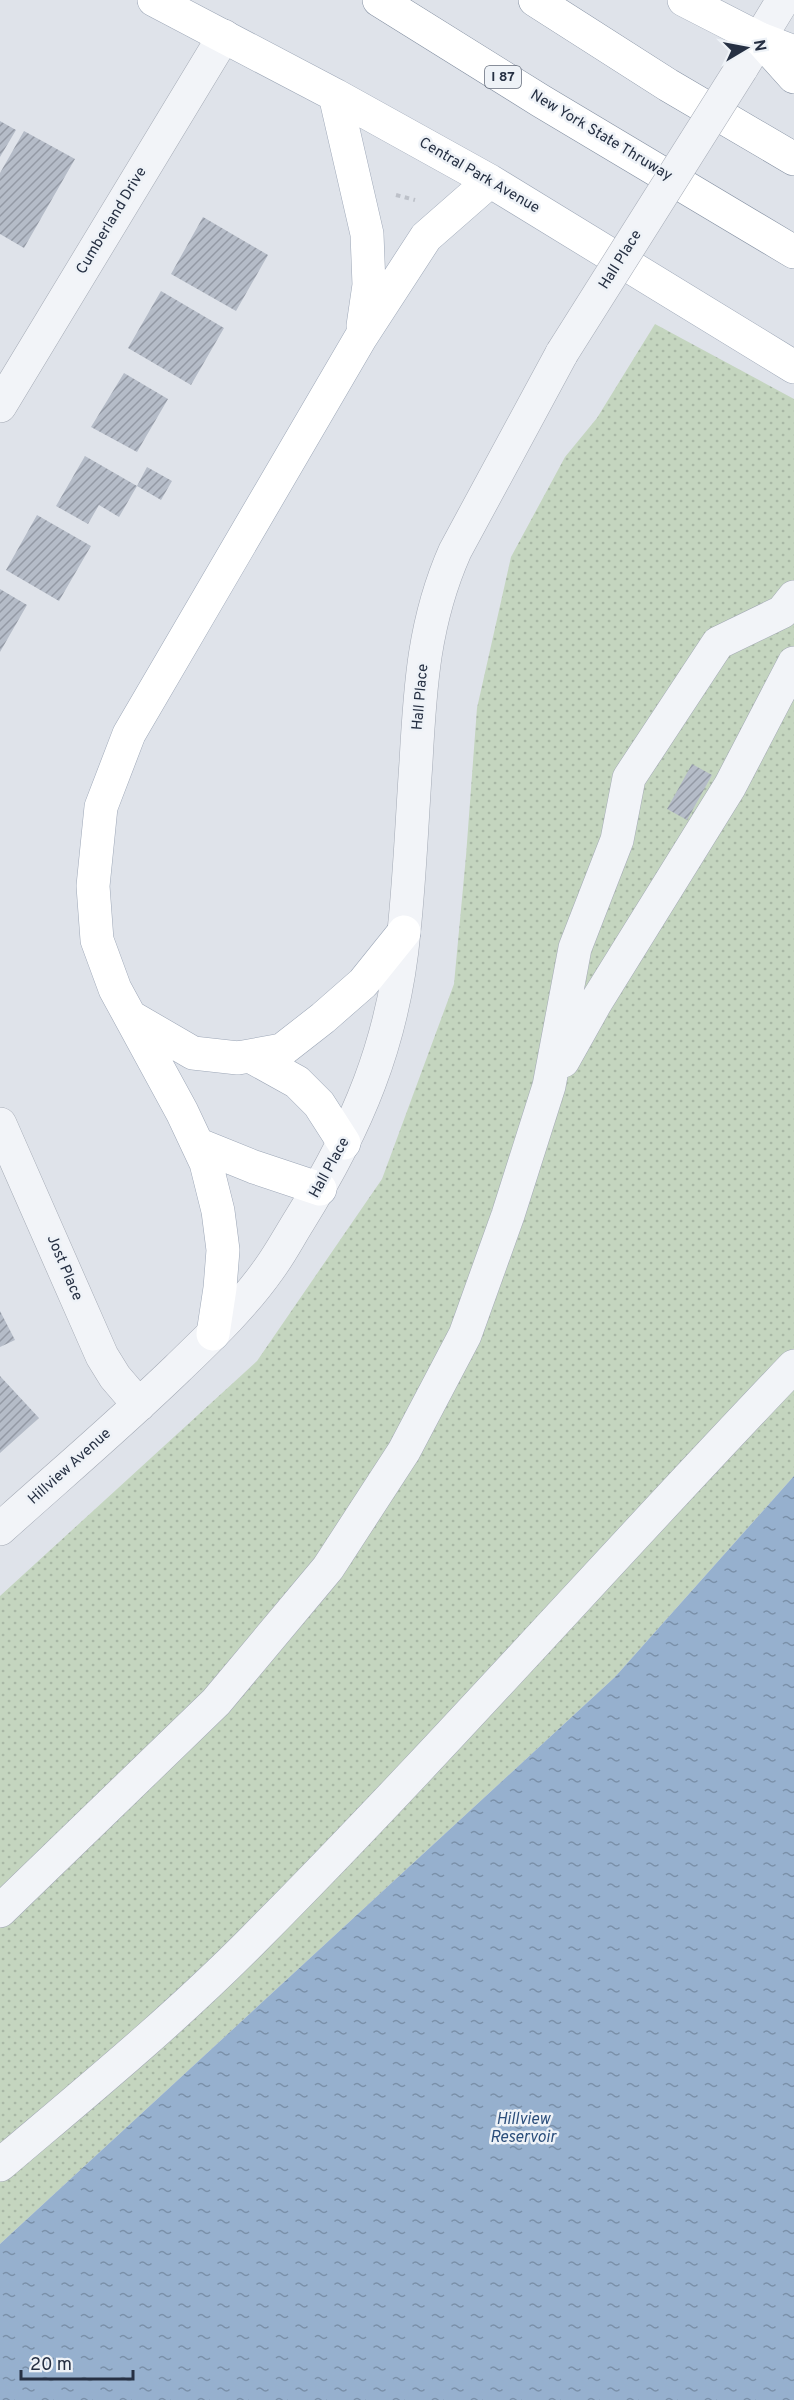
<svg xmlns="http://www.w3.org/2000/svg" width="794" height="2400" viewBox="0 0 794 2400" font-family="Overpass,sans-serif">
  <defs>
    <pattern id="grass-dots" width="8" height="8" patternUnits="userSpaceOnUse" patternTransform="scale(1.5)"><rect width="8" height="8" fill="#c4d5bf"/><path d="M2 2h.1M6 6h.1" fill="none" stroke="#a8b7a5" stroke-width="1.8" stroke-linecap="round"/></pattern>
    <pattern id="water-ripples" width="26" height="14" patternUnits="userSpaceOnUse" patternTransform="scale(1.5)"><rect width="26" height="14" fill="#96b0ce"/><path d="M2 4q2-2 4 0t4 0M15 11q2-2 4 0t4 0" fill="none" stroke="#7a90a9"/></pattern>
    <pattern id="building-hatch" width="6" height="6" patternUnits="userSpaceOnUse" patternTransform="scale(1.5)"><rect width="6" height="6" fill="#b5bcc8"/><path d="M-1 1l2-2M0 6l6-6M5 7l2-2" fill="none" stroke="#9399a4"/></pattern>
  </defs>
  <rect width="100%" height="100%" fill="#dfe3ea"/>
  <path fill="url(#grass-dots)" d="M655,324L794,399V1476L615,1677L0,2244V1596L257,1361L382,1179L454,984L466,856L477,708L511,557L565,457L597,418Z"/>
  <path fill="url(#water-ripples)" d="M794,1476V2400H0V2244L615,1677Z"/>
  <path fill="url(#building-hatch)" d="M0,121L16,130L0,157Z
    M24,131L75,159L24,248L0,234V173Z
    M203,217L268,255L236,311L171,274Z
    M161,291L224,328L191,385L128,348Z
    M124,373L168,399L137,452L91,427Z
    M85,456L137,486L119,517L99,505L88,524L56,506Z
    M147,467L172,481L161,500L137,486Z
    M37,515L91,546L59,601L6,570Z
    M0,589L27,605L0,652Z
    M692,764L712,775L687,820L667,809Z
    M0,1311L15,1340L0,1347Z
    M0,1376L39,1418L0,1453Z"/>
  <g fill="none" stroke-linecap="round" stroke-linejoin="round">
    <g stroke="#a4aab5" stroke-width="34">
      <path id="minor" d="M741,69L783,0
        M0,406L224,36
        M563,1061L596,1002L730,786L794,663
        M0,1124L102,1356L115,1377L139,1405
        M0,1529C59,1476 120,1424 177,1369C209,1338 243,1306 269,1269C280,1254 289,1237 299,1221C357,1128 394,1042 404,931C410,875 412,818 416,762C420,686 424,621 455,551L562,353
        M0,1911L216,1702L328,1568L404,1451L465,1335L508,1215L549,1086L575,948L617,840L629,778L718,643L782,612L794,597
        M0,2165C86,2092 174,2020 254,1939C439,1753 613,1555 794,1366"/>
    </g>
    <g stroke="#9da7b7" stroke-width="34">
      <path id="major" d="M154,0L335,95L490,181L794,367
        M684,0L760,39L794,52
        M335,95L367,234L369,285L363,326
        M131,1017L193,1053L238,1058L282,1050L323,1018L363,983L404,932
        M250,1056L297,1082L319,1104L344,1143
        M197,1144L254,1167L320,1189
        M213,1334L220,1288L223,1250L218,1211L206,1163L182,1112L115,989L97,940L93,886L101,807L129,734L361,337L426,237L490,181"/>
    </g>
    <g stroke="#8490a2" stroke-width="34">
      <path id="highway" d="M379,0L541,101L794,252
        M535,0L668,85L794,159
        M760,39L794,77"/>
    </g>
    <path stroke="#bdc1c9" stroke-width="4" stroke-dasharray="4.5 4.5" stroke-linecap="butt" d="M396,195L415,200"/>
    <use href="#minor" stroke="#f2f4f8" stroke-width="33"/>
    <use href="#major" stroke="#fff" stroke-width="33"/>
    <use href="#highway" stroke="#fff" stroke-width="33"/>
    <g stroke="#a4aab5" stroke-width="34" stroke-linecap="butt">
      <path id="minor-bridge" d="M562,353L741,69"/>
    </g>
    <use href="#minor-bridge" stroke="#f2f4f8" stroke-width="33"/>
  </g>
  <g text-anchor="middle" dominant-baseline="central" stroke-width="5" stroke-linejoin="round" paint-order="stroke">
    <rect fill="#eef2f7" stroke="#626a79" stroke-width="1.5" x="485" y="66" width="36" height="22" rx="4.5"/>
    <g font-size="14" font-weight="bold" fill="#263043">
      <text x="503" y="77">I 87</text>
    </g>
    <g font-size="15" fill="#263043" stroke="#eef2f7">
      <text transform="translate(601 136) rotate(31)">New York State Thruway</text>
      <text transform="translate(479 176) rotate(30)">Central Park Avenue</text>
      <text transform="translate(112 221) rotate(-59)">Cumberland Drive</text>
      <text transform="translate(621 260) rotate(-58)">Hall Place</text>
      <text transform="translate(421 697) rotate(-85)">Hall Place</text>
      <text transform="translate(330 1168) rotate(-61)">Hall Place</text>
      <text transform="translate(64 1268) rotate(67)">Jost Place</text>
      <text transform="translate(70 1467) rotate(-42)">Hillview Avenue</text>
    </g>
    <g font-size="16" font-style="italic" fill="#2b4e7b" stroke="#eef2f7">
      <text x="523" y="2120">Hillview<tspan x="523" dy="18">Reservoir</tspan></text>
    </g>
  </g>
  <g transform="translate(746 48) rotate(80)" stroke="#eef2f7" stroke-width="4.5" paint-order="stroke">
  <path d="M0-4.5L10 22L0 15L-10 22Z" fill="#263043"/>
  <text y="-9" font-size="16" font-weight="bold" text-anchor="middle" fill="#263043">N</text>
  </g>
  <path d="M21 2370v9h112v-9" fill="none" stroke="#263043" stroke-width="3"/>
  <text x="30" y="2370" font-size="18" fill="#263043" stroke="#eef2f7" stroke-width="4.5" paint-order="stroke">20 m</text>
</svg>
